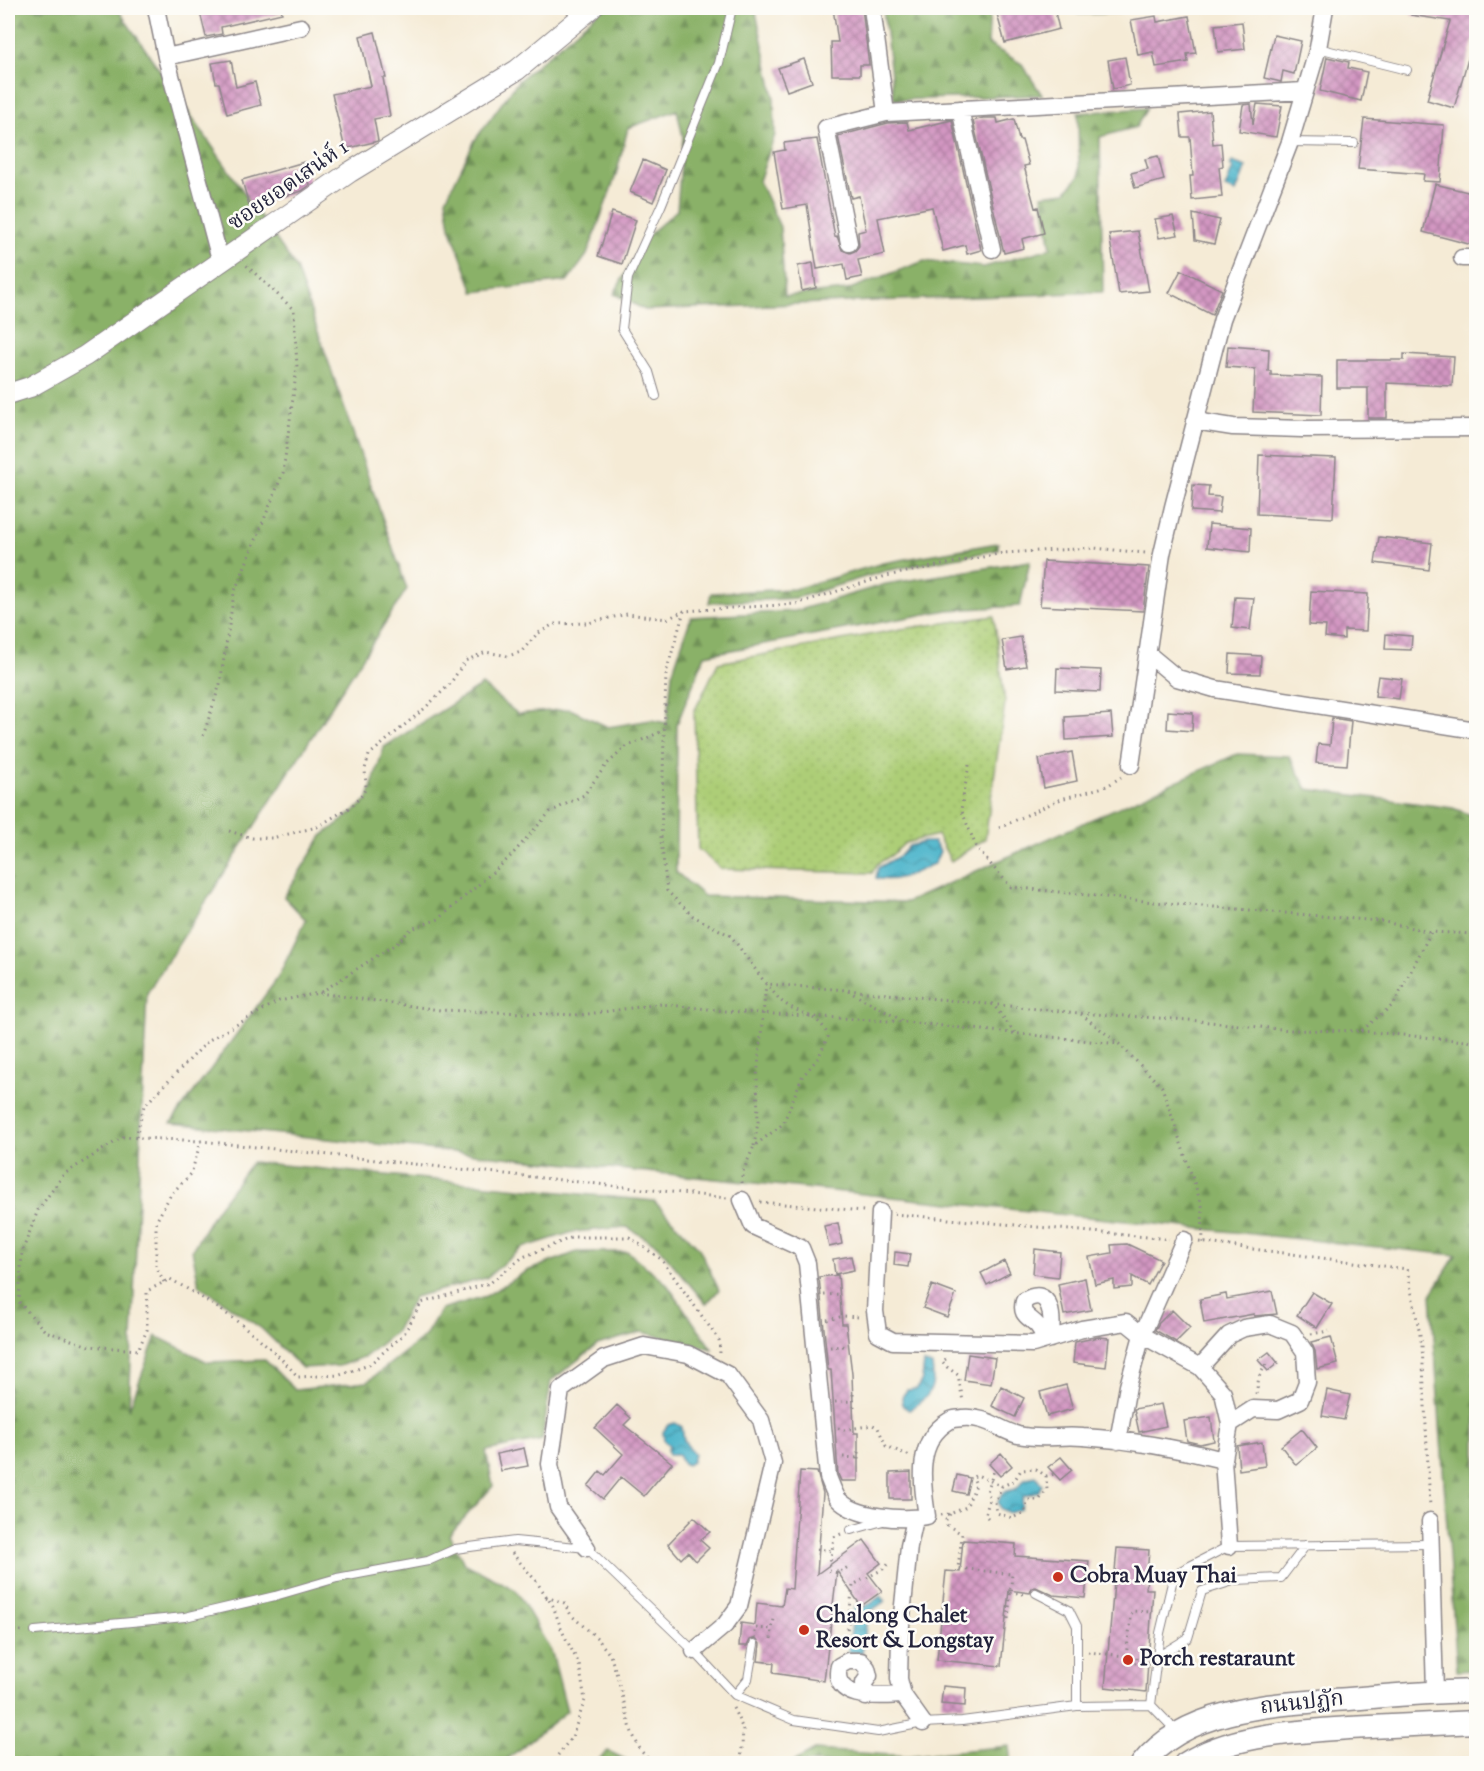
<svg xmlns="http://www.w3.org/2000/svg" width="1484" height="1771" viewBox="0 0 1484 1771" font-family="'Sorts Mill Goudy','Noto Serif Thai',serif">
  <defs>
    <pattern id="grass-dots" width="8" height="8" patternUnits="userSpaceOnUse" patternTransform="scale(1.5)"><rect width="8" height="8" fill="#adce77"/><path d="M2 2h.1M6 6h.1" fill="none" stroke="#95b168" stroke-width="1.8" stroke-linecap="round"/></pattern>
    <pattern id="forest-firs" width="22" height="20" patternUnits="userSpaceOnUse" patternTransform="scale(1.5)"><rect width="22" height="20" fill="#8ab168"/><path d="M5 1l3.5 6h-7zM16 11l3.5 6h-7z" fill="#709057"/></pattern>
    <pattern id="water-waves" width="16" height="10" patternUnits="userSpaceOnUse" patternTransform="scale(1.5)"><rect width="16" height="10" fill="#4db5cb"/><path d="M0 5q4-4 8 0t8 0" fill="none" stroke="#4093a6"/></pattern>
    <pattern id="building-cross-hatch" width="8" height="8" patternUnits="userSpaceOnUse" patternTransform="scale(1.5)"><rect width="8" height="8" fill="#d397c2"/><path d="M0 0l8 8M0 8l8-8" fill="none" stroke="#ab7b9f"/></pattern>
  </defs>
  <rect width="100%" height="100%" fill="#fdfcf7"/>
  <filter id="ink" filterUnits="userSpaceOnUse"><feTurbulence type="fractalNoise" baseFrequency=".0167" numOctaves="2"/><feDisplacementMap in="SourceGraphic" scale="12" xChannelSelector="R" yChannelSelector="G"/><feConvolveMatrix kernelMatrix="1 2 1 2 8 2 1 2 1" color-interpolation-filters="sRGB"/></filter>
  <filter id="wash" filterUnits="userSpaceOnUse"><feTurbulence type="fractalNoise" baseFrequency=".008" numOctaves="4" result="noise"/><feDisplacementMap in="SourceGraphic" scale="24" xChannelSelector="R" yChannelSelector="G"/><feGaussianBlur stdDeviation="1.35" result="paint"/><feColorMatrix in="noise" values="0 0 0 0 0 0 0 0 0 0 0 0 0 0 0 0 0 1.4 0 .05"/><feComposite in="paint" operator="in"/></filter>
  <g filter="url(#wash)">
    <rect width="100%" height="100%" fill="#f5ebd6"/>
    <path fill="url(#grass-dots)" stroke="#687859" stroke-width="1.5" d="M994,616L1005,703L985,839L951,861L937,835L905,843L892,855L877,864L872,873L721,869L698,849L694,712L718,663L901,629Z"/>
    <path fill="url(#forest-firs)" stroke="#566a52" stroke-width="1.5" d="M8,8H117L296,268L407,589L147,993L129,1409L156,1336L208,1362L265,1360L295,1390L367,1382L425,1336L441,1309L486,1296L527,1271L577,1252H628L666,1283L712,1349L642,1332L597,1345L551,1381L542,1440L486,1451L493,1486L449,1535L464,1563L516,1590L552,1653L567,1711L502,1763L8,1764Z
      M603,8H755L774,96L775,135L759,181L780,227L785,296L847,290L924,261L984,267L1051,248L1042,195L1066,192L1079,176L1078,113L1147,108L1136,127L1100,137L1103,292L645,310L614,294L644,239L677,210L683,137L677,110L628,128L616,175L587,255L568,281L474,292L450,227L446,199L475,140L518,81Z
      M883,8H990L988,44L1022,64L1042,95L894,100Z
      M1073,8H1109L1118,13L1078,14Z
      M998,543V550L885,571L796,598L709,603L711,593L794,589L883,563Z
      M1030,561L1020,606L948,610L705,655L677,724L676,872L704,896L907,902L1237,754L1289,756L1307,789L1453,808L1476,817V1670L1457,1671L1431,1295L1456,1255L171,1123L277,979L306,920L284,897L322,836L367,801L384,747L482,685L518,714L570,709L608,727L651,720L667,723L672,674L691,617L795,611L886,584Z
      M252,1162L654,1201L699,1248L719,1290L706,1304L657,1245L627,1227L573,1232L522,1248L486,1278L414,1297L396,1331L366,1356L339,1366L302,1368L262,1329L199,1285L192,1250L216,1210Z
      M1009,1746L1011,1763H791L815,1750L907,1756Z
      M608,1751L633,1763H595Z"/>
    <path fill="url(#water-waves)" stroke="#386c83" stroke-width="1.5" d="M1232,162L1246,167L1236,192L1225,188L1233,168L1230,166Z
      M924,842H934L940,851L935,863C917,872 896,884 876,878L878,868L901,855L909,846Z
      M924,1363L932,1365C936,1390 929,1397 909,1410L903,1406L902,1397L907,1390L917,1389L922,1379Z
      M675,1423L682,1427L684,1441L694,1454L692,1462L687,1465L682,1463L678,1455H669L667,1450L670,1446L664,1441L663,1432L668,1425Z
      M1036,1476L1042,1485L1038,1492L1023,1497L1021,1509L1009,1513L1001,1509L998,1502L1003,1492L1016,1489L1026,1478Z
      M881,1596L885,1601L868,1613L862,1653L848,1652L854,1607H864Z"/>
    <g id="blocks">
      <path fill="url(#building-cross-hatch)" d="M199,8H281L282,13L221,27L222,34L206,37Z
        M833,8H862L869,65H860V75H832L831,42H838Z
        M1021,8H1054L1059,29L1005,43L997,14Z
        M1412,8H1476V31L1454,108L1427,100L1450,21L1411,15Z
        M1156,16L1157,22L1189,16L1196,53L1187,54L1188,62L1156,67L1153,52L1138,55L1131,20Z
        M1242,22L1245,49L1218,52L1215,25Z
        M375,32L386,78H383L390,116L374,119L378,141L345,149L332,94L371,86L360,36Z
        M1274,35L1301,41L1294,74L1283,71L1281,82L1264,78Z
        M1125,57L1130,85L1113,89L1108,60Z
        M1327,57L1349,62L1348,68L1367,72L1361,101L1320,91Z
        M804,59L812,82L787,91L778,68Z
        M231,60L236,87L255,82L261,105L227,114L219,83H216L212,63Z
        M1251,104L1253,124L1257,104L1282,106L1276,137L1239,131L1243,105Z
        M1210,111L1213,144L1221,143L1223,166L1219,167L1222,197L1192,200L1190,176H1193L1190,137H1182L1180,114Z
        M983,118H997L998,123L1014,119L1019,140H1022L1029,165L1024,166L1035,208L1038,207L1044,233L1022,239L1024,248L1004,253L973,121Z
        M1364,119L1444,125L1440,182L1423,181L1424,174L1358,169Z
        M952,120L981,250L967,254L965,245L943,251L932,207L878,218L885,254L858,260L862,277L847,280L844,264L817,269L807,205L783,209L774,152L785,150L784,143L817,139L835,237L837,236L842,250L850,253L855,251L859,246L858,232L866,230L859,196L851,198L838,136L888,123L907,122L909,130Z
        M1158,156L1164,180L1135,188L1131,173L1148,169L1145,159Z
        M643,160L666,170L653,202L630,192Z
        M304,162L310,185L302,191L249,206L242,180Z
        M1435,184L1476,194V246L1423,232Z
        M612,212L636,220L622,264L598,256Z
        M1193,214L1220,220L1214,244L1195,240Z
        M1173,216L1178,235L1159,238L1155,219Z
        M1138,231L1149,291L1119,294L1109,234Z
        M813,263L816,288L802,291L798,266Z
        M1181,270L1222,290L1212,315L1169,293Z
        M1228,346L1269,349L1268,371H1271V375L1322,377L1321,415L1253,412L1255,369L1226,367Z
        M1404,354L1454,357L1452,386L1387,383V418H1368V388H1337V360H1404Z
        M1259,455L1336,458L1333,518L1257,514Z
        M1193,485L1209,486L1208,496L1221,497L1219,513L1191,511Z
        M1209,524L1251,528L1250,552L1207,547Z
        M1379,537L1432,543L1429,570L1375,563Z
        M1044,561L1149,567L1143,611L1040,606Z
        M1311,591L1368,594L1366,631L1344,630V639L1325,637L1326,626L1309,625Z
        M1235,597L1254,598L1250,630L1232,628Z
        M1386,634L1412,636L1411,650L1385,649Z
        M1021,637L1026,666L1007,669L1002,640Z
        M1230,654L1261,656L1260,674L1229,673Z
        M1057,668L1101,670L1100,692L1056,690Z
        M1378,676L1402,679L1399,699L1375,696Z
        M1168,711L1193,713L1192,731L1167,729Z
        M1111,714L1113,737L1066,740L1065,717Z
        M1332,718L1351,721L1347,765L1316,763L1318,744L1330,745Z
        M1072,752L1077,781L1044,788L1039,759Z
        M838,1223L842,1244L829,1247L824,1226Z
        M1127,1244L1161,1260L1148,1285L1132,1276V1287L1114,1289V1280L1095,1284L1089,1257L1112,1253L1111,1245Z
        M1035,1249L1060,1252L1058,1277L1033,1274Z
        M895,1252L910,1254L908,1267L894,1265Z
        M851,1256L854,1270L835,1274L833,1259Z
        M1004,1261L1010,1273L987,1285L981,1273Z
        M838,1275L842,1324H846L852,1374L854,1433H858V1481H841L838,1474L831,1370H828L819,1277Z
        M1085,1278L1091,1310L1064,1315L1058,1284Z
        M932,1285L956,1294L947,1317L923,1308Z
        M1272,1291L1277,1314L1254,1316V1314L1204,1323L1200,1299L1226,1294L1227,1299Z
        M1312,1292L1332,1304L1317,1328L1297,1315Z
        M1172,1310L1190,1328L1176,1342L1155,1330L1159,1323Z
        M1099,1337L1109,1338L1106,1367L1073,1363L1075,1342Z
        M1331,1337L1338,1364L1317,1369L1315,1351L1311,1342Z
        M1269,1352L1278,1363L1268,1371L1258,1360Z
        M968,1354L995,1358L991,1384L964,1380Z
        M1066,1385L1073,1409L1047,1416L1040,1392Z
        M1001,1386L1024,1398L1015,1417L992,1406Z
        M1327,1390L1350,1395L1344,1420L1322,1416Z
        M1161,1404L1166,1426L1139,1432L1134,1409Z
        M617,1405L631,1418L624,1425L672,1463L644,1496L621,1477L603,1499L588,1486L600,1471L605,1475L623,1454L595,1428Z
        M1211,1417L1214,1441L1200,1444L1187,1441L1184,1421Z
        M1302,1429L1317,1448L1296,1465L1281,1446Z
        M1262,1442L1265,1466L1239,1470L1237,1446Z
        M524,1448L528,1466L501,1471L497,1454Z
        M1001,1453L1012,1466L1000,1476L989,1464Z
        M1061,1457L1072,1470L1060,1480L1048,1467Z
        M800,1471L817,1472L823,1493L817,1574L864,1540L881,1563L868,1573L882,1591L861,1606L837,1571L824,1681L773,1673L774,1663L758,1661L760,1644L756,1638L750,1640L747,1646H739L741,1623L755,1625L757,1603L782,1606L785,1588L792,1589Z
        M911,1472V1499H890V1473Z
        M957,1475L970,1478L966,1494L953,1491Z
        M694,1517L710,1532L700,1540L709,1548L696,1561L688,1552L681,1559L668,1544Z
        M963,1540L1016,1544L1015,1556L1089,1561L1085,1598L1053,1595L1036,1587L1032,1588L1030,1593L1009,1590L1001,1666L937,1660L946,1571L960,1572Z
        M1117,1548L1149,1550L1146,1589H1153L1146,1692L1105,1687Z
        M943,1686L966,1688L965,1706L941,1704Z"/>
    </g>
  </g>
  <g filter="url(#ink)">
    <use href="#blocks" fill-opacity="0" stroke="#8c8688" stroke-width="1.5"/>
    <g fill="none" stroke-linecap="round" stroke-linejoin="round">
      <g stroke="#8c8688" stroke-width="10">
        <path id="service" d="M1318,48L1407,70
          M1290,142L1354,143
          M656,396L649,372L622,329L628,278L661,206L719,63L732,8
          M851,1530L883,1521
          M1036,1593L1069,1610L1077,1626V1706
          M35,1631L185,1617L275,1596L337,1578L428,1561L455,1549L515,1541L587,1548L694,1651L735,1695L794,1720L878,1732L923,1723L962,1721L1077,1706L1151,1705L1178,1733
          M1157,1657L1188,1638L1202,1591L1236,1580L1281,1578L1306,1545
          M735,1695L748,1679L754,1644
          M1151,1705L1160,1633L1172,1583L1182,1570L1229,1546L1431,1544"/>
      </g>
      <g stroke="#8c8688" stroke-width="19">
        <path id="minor" d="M156,8L166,57L221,263
          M872,8L886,113L1304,91
          M166,57L301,27
          M960,109L992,249
          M849,243L826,128L886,113
          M1462,258H1476
          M1195,421L1233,427L1302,429L1476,428
          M1148,654L1177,678L1215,689L1476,730
          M1131,765L1162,554L1173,507L1222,319L1290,142L1318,48L1325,8
          M742,1200L753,1226L801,1248L807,1263L828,1477C831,1484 834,1493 838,1499C855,1518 904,1521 927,1516C922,1483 915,1441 949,1421C953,1418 958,1419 962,1418C987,1416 997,1429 1018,1435C1040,1440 1061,1435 1083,1437C1130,1440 1177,1448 1223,1460L1229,1546
          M880,1212L875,1311L878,1333L893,1341L1033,1344L1082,1329L1126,1322L1142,1335L1200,1367L1223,1393L1230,1424L1223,1465
          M1046,1340C1044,1336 1041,1330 1038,1326C1029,1316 1020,1316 1024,1301C1052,1283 1054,1321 1050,1339
          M1200,1367L1229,1335L1244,1328L1270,1324L1292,1333L1305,1352L1307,1382L1300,1400L1278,1410L1253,1409L1230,1424
          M1118,1441L1128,1386L1142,1335L1184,1240
          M915,1519L909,1546L900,1635L899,1679L903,1695L923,1723
          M1430,1521L1435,1692
          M587,1548L558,1507L550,1464L561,1390L604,1359L644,1346L688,1354L728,1375L761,1420L773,1463L739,1606L725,1625L694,1651
          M866,1697L864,1683L869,1676L867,1668L861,1661H848L839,1666C830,1702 882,1696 903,1695"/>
      </g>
      <g stroke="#8c8688" stroke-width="22">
        <path id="tertiary" d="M8,394L30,387L85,356L350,172L517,70L592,8"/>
      </g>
      <g stroke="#8c8688" stroke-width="25">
        <path id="secondary" d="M1142,1764C1188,1705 1282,1704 1349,1699C1392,1695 1434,1692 1476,1691
          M1185,1764C1231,1734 1295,1732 1349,1728C1391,1726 1434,1724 1476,1722"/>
      </g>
      <path stroke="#8c8688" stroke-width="3" stroke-dasharray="1.5 4.5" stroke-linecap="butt" d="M1145,553L1094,548L1003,553L886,576L796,604L684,611L666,673L661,840L667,891L693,916L731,936L766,984L847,990L1079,1013L1189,1020L1290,1030L1361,1031L1394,1004L1431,932L1476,934
        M203,736L220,684L234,593L283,473L297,367L294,310L246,265
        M969,765L961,809L977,849L1011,887L1154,902L1380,921L1431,932
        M999,828L1061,799L1107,786L1121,777
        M229,831L252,838H272L317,827L352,806L363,794L366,787L365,769L369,755L425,708L450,684L465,661L486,652L508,656L521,652L537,634L554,624L588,623L627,614L667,619L684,611
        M848,991L903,1021
        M321,992L397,943L411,929L439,919L509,858L550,812L584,795L606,765L626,747L663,731
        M992,1003L1015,1033
        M1081,1014L1119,1044L1162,1087L1202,1206L1203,1243
        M1361,1031L1476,1042
        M136,1137L144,1106L209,1040L279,1001L319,993L440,1010L580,1015L661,1004L726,1011L905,1022L1119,1044
        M754,1146L758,1122L757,1077L766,984
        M742,1183V1174L754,1146L783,1124L802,1077L818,1058L828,1037C822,1015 800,1015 784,1003C778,999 773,991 767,985
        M760,1202L864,1211
        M894,1214L1169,1239
        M1199,1242L1407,1269L1422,1345L1430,1507
        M164,1282L156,1266V1222L171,1194L191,1174L201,1141
        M824,1295L840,1294
        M827,1320L844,1316L859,1317
        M1311,1334L1329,1331
        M830,1347L847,1346
        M720,1353L719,1340L661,1259L629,1237H573L523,1257L490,1283L421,1303L404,1334L369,1365L340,1375L298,1377C262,1335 218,1306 170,1279L147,1291V1330L138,1350L89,1346L45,1331L19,1302L22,1252L38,1210L64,1174L123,1137L201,1141L727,1198
        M946,1359L942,1361L947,1367L958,1375L963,1401
        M853,1394L854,1407
        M1256,1394L1259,1377L1267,1362
        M835,1402L853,1401
        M838,1428L844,1430L873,1425L878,1428L886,1446L910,1456
        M858,1452V1463
        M843,1457L858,1458
        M1046,1476L1055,1474
        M950,1514L946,1520L947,1525L962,1534L958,1568L1012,1574L1008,1619H1006
        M941,1515L950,1514L966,1507L976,1485L973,1477L977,1475L1002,1486L1014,1481L1021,1470L1036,1469L1046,1476L1047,1490L1039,1500H1028L1024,1513L1012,1518L997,1513L995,1502L1002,1486
        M988,1518L985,1515L990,1498L987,1492L994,1470
        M841,1534L834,1537L829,1571L838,1573L850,1566
        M817,1549L832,1551
        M512,1553L536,1581L553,1606L562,1631L579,1664L585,1700L572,1737L551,1764
        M1010,1593L1023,1594
        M546,1597L564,1603L571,1615L597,1638L610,1655L616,1672L632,1733L641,1751L653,1764
        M8,1631H25
        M755,1633V1628L772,1629L774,1619
        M771,1639L772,1629
        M828,1640L846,1642
        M845,1647L853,1585L885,1568L890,1562
        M1088,1652L1126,1656L1125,1662L1137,1663V1656L1147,1657
        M1126,1656L1132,1611L1153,1612
        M733,1708L743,1729L741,1764"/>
      <use href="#service" stroke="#fff" stroke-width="8"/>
      <use href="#minor" stroke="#fff" stroke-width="16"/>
      <use href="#tertiary" stroke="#fff" stroke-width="20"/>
      <use href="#secondary" stroke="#fff" stroke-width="22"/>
    </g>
  </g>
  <g fill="#c8321e" stroke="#fdfcf7" stroke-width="2">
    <circle cx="1058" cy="1577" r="6"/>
    <circle cx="804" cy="1630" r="6"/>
    <circle cx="1128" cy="1660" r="6"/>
  </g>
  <g text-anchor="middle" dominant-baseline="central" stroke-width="5" stroke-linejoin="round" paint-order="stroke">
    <g font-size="22" fill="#22223b" stroke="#fdfcf7">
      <text transform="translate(289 186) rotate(-35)">ซอยยอดเสน่ห์ 1</text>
      <text transform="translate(1302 1704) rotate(-6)">ถนนปฏัก</text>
    </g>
    <g font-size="22" font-weight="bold" fill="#22223b" stroke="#fdfcf7" text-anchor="start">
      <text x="1070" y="1577">Cobra Muay Thai</text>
      <text x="816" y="1617">Chalong Chalet<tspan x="816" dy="25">Resort &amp; Longstay</tspan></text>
      <text x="1140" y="1660">Porch restaraunt</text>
    </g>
  </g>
  <rect width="1484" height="1771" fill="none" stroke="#fdfcf7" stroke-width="30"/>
</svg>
